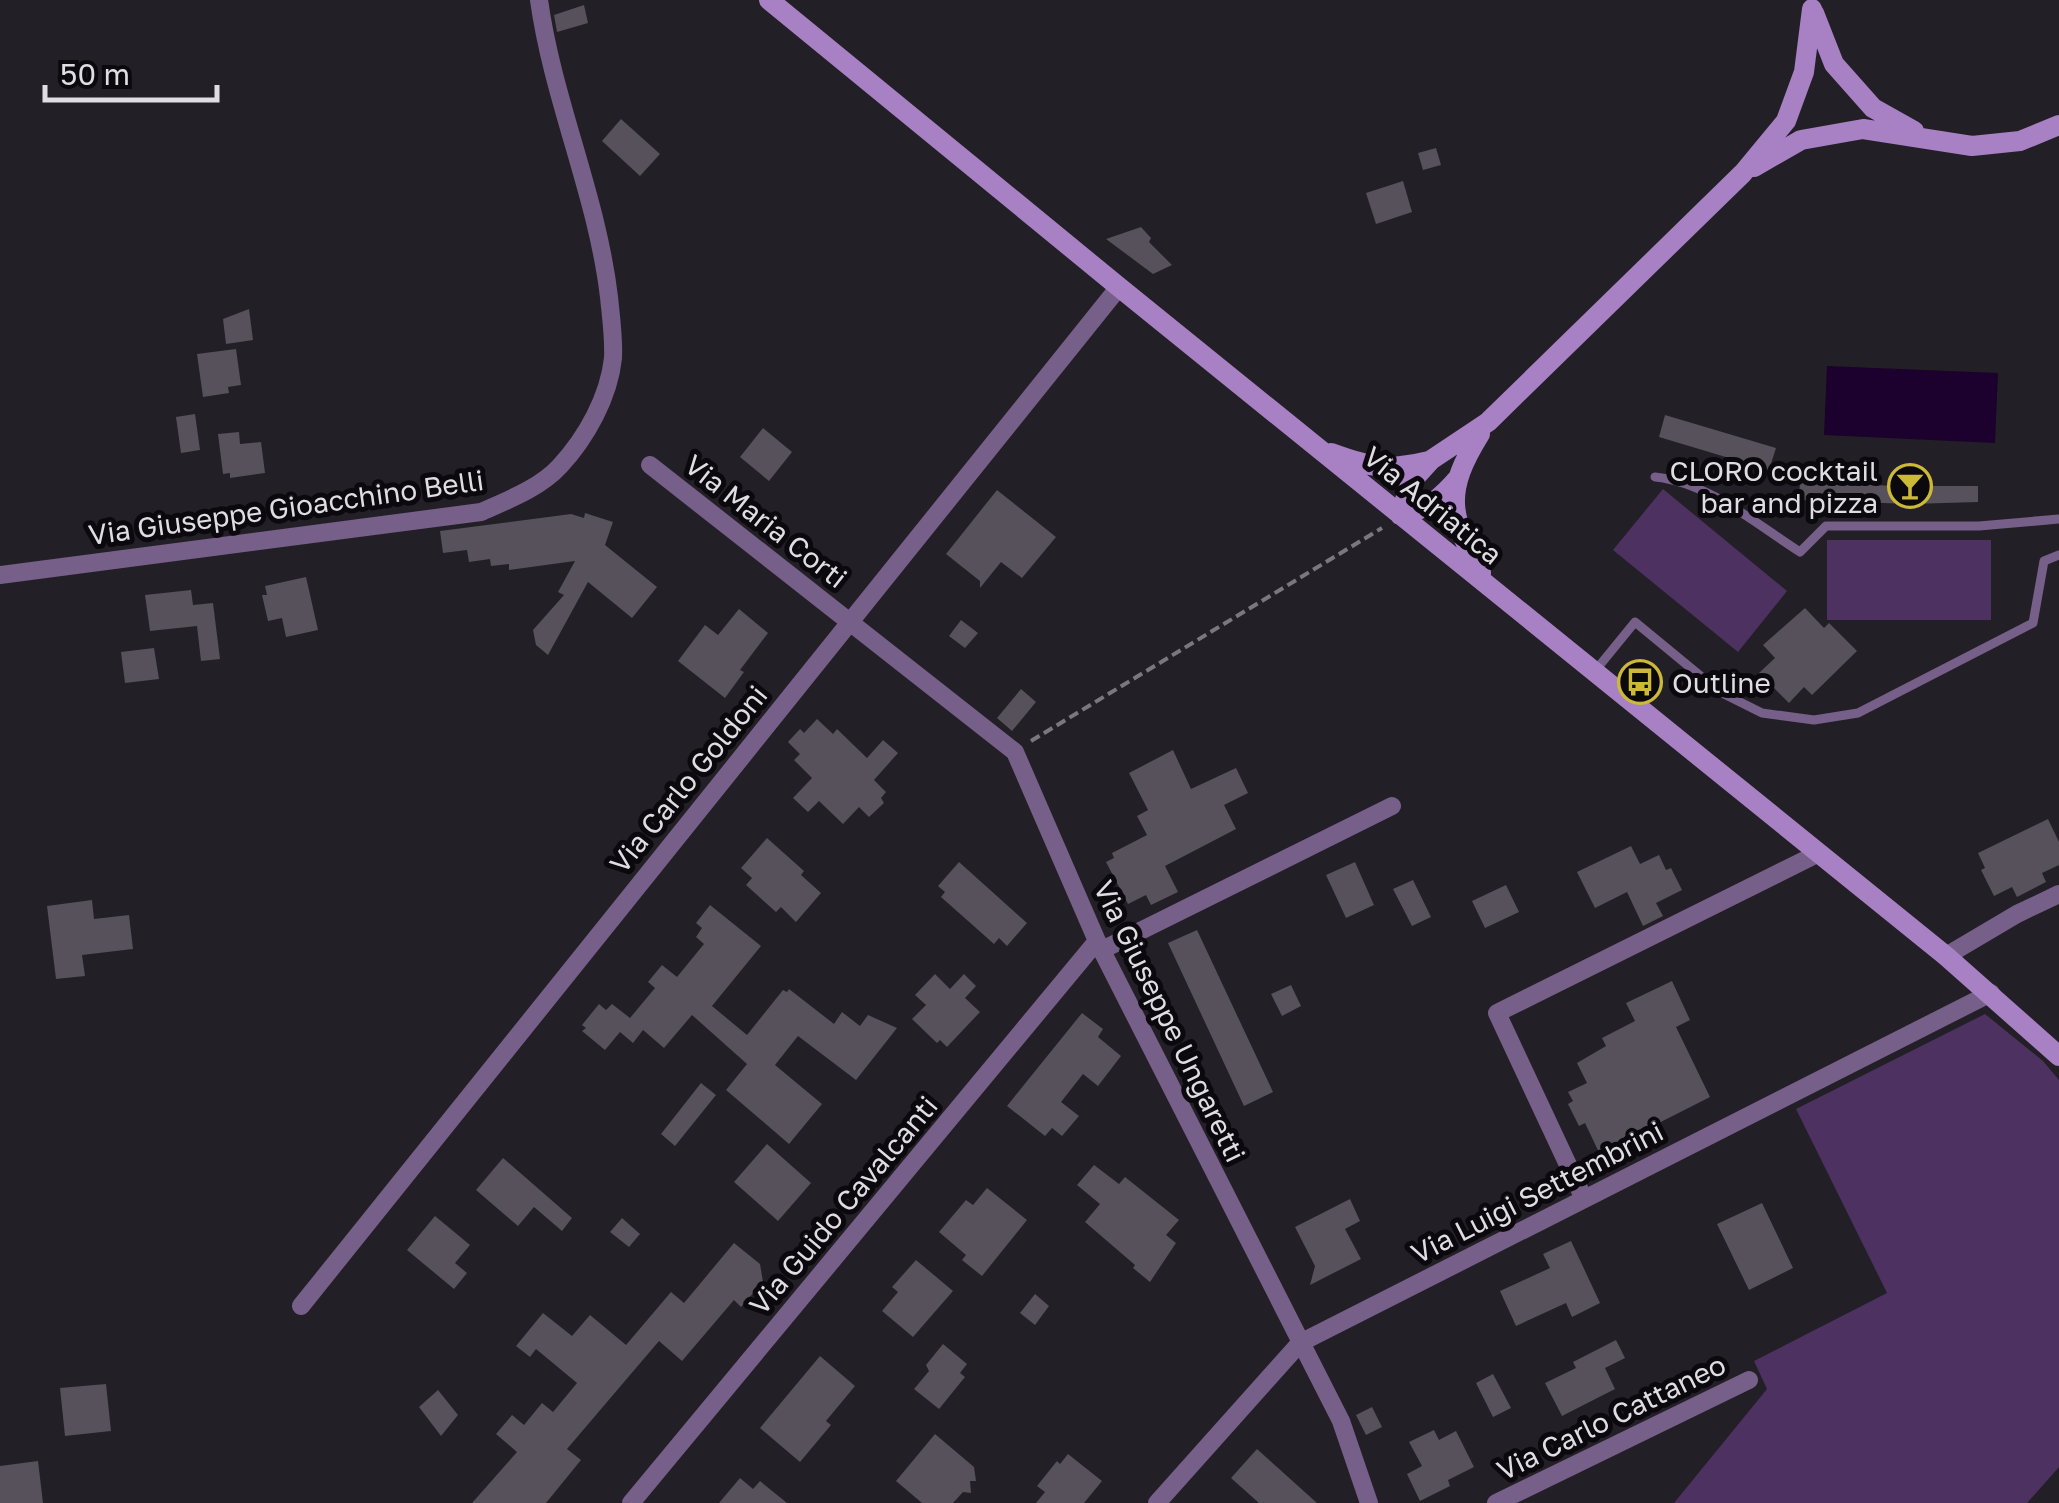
<svg xmlns="http://www.w3.org/2000/svg" width="2059" height="1503" viewBox="0 0 2059 1503" font-family="'Golos Text',sans-serif">
  <rect width="100%" height="100%" fill="#231f26"/>
  <path fill="#4d3161" d="M1663,489L1787,591L1738,652L1613,550Z
    M1827,540H1991V620H1827Z
    M1985,1014L2043,1061L2059,1080V1467L2027,1503H1674L1767,1389L1754,1361L1887,1293L1796,1109Z"/>
  <path fill="#1c002d" d="M1827,366L1998,373L1995,443L1824,435Z"/>
  <path fill="#56515a" d="M584,5L588,23L557,32L554,15Z
    M621,119L660,154L640,176L602,141Z
    M1436,148L1441,165L1423,170L1418,153Z
    M1403,181L1412,212L1376,224L1366,193Z
    M1141,227L1151,238L1149,242L1172,265L1153,274L1106,239Z
    M249,309L253,340L226,344L223,319Z
    M236,349L241,385L228,387L229,393L203,397L197,354Z
    M195,414L200,450L181,453L176,417Z
    M1665,415L1776,448L1769,470L1659,437Z
    M763,428L792,452L769,481L740,457Z
    M239,432L240,444L261,442L265,473L230,478V473L223,474L218,434Z
    M1910,476L1919,478L1931,486H1978V502L1911,504L1799,500L1800,481L1894,486Z
    M997,490L1056,537L1022,578L1001,562L980,588V581L946,554Z
    M585,513L613,522L605,545L657,587L632,618L588,582L548,655L536,645L533,630L564,595L558,592L575,561L509,570V564L491,566L490,559L469,562L467,550L443,553L440,531L571,514L584,518Z
    M306,577L318,630L286,637L282,618L268,621L262,595H267L265,586Z
    M191,590L193,605L213,603L220,659L201,661L197,626L150,631L145,595Z
    M1805,608L1824,628L1829,623L1857,651L1812,695L1804,687L1789,703L1759,673L1775,658L1763,645Z
    M739,609L768,633L740,670L744,672L725,698L678,661L705,625L718,635Z
    M961,620L978,633L965,648L949,636Z
    M154,648L159,679L125,683L121,652Z
    M1021,689L1036,702L1012,731L997,718Z
    M817,719L833,734L837,729L867,758L883,740L898,753L874,780L886,792L881,798L884,803L869,817L859,807L843,824L819,801L808,812L793,798L812,778L794,760L800,754L788,742L800,729L804,733Z
    M1173,750L1191,789L1236,768L1248,793L1224,805L1236,829L1165,866L1178,892L1151,905L1146,895L1128,904L1106,862L1114,858L1112,853L1147,835L1137,816L1148,810L1129,773Z
    M2048,819L2059,842V865L2042,873L2046,882L2017,897L2012,887L1994,896L1981,870L1985,868L1978,853Z
    M767,838L804,871L801,875L821,893L796,922L781,907L776,912L746,885L752,878L741,868Z
    M1631,846L1640,864L1659,855L1666,870L1671,868L1682,890L1656,903L1663,916L1643,926L1627,892L1595,908L1577,872Z
    M959,862L1027,923L1007,946L999,938L994,944L941,897L945,892L938,886Z
    M1355,862L1374,905L1346,918L1326,875Z
    M1413,880L1431,917L1412,926L1393,889Z
    M1506,885L1519,912L1485,928L1472,901Z
    M92,900L94,919L129,915L133,949L82,955L85,976L56,979L47,906Z
    M710,905L761,946L712,1006L747,1035L783,990L787,992L789,989L834,1024L842,1012L860,1026L868,1015L897,1028L856,1080L798,1036L775,1065L822,1104L789,1144L726,1090L747,1064L692,1015L664,1048L643,1030L633,1043L620,1032L605,1050L582,1031L586,1028L582,1025L599,1004L606,1010L612,1004L630,1018L655,988L648,982L662,965L677,977L704,944L696,937L702,928L696,923Z
    M1197,930L1273,1092L1244,1106L1168,943Z
    M935,974L950,989L964,974L976,986L965,998L980,1012L947,1047L940,1040L937,1043L912,1019L926,1005L915,995Z
    M1672,981L1690,1020L1676,1027L1710,1097L1647,1129L1650,1137L1604,1163L1585,1123L1579,1126L1568,1104L1573,1101L1568,1092L1587,1083L1577,1063L1606,1046L1602,1038L1635,1021L1626,1003Z
    M1291,985L1301,1006L1282,1016L1271,994Z
    M1082,1013L1103,1029L1098,1037L1121,1056L1098,1086L1083,1074L1061,1102L1079,1116L1062,1136L1052,1128L1045,1136L1007,1106Z
    M701,1083L716,1095L675,1146L661,1134Z
    M767,1144L811,1183L778,1221L734,1182Z
    M503,1158L572,1218L562,1231L534,1207L518,1226L476,1190Z
    M1094,1165L1119,1184L1125,1177L1179,1220L1166,1235L1176,1243L1150,1282L1133,1268L1135,1265L1085,1222L1100,1204L1077,1185Z
    M987,1188L1027,1220L982,1276L962,1260L966,1255L939,1232L966,1200L973,1205Z
    M1350,1199L1360,1221L1345,1229L1361,1259L1310,1285L1315,1266L1295,1227Z
    M1762,1203L1793,1268L1749,1290L1717,1224Z
    M435,1216L470,1245L455,1263L467,1273L454,1289L407,1250Z
    M622,1218L640,1234L629,1247L610,1232Z
    M1571,1241L1600,1303L1572,1317L1566,1303L1516,1326L1500,1291L1550,1268L1543,1254Z
    M734,1243L760,1264L763,1282L741,1307L734,1300L682,1361L659,1341L567,1449L581,1460L546,1503H472L517,1452L496,1434L512,1415L524,1425L542,1403L553,1412L577,1383L536,1349L530,1357L516,1346L543,1313L572,1336L590,1315L626,1345L671,1292L684,1303Z
    M916,1260L953,1291L913,1337L882,1311L898,1292L892,1287Z
    M1035,1294L1049,1306L1035,1325L1020,1313Z
    M1616,1340L1625,1358L1605,1368L1615,1389L1562,1416L1545,1383L1576,1368L1573,1362Z
    M943,1344L967,1364L960,1373L965,1377L939,1409L914,1389L929,1371L926,1365Z
    M820,1356L855,1386L826,1421L831,1425L800,1462L760,1428Z
    M1493,1374L1511,1408L1493,1417L1476,1383Z
    M106,1384L111,1431L65,1436L60,1388Z
    M438,1390L458,1415L441,1436L419,1407Z
    M1372,1407L1382,1427L1366,1435L1356,1415Z
    M1434,1430L1439,1440L1456,1431L1474,1467L1448,1480L1450,1486L1420,1501L1407,1474L1422,1466L1409,1442Z
    M935,1434L974,1467L976,1481H970L971,1493L963,1492L953,1503H922L896,1481Z
    M1257,1449L1317,1503H1259L1231,1478Z
    M1068,1454L1102,1481L1084,1503H1036L1045,1492L1037,1486L1057,1461L1060,1464Z
    M38,1461L43,1503H0V1466Z
    M740,1478L753,1489L760,1481L787,1503H719Z"/>
  <g fill="none" stroke-linecap="round" stroke-linejoin="round">
    <path stroke="#7a777d" stroke-width="4" stroke-dasharray="10 5" stroke-linecap="butt" d="M1031,741L1382,528"/>
    <path stroke="#765f88" stroke-width="9" d="M1655,477C1708,482 1756,524 1800,552L1826,526H1979L2059,519
      M1595,671L1635,622L1720,692L1762,713L1814,720L1858,713L2033,623L2044,561L2059,555"/>
    <path stroke="#765f88" stroke-width="18" d="M650,465L1015,752L1097,941L1341,1421L1369,1503
      M0,575L481,512C508,500 540,488 560,466C586,438 609,397 613,358C614,338 611,317 609,297C597,195 553,101 539,0
      M1102,950L1392,806
      M1946,956L2017,914L2059,894
      M1584,1199L1497,1013L1819,853
      M301,1306L1119,287
      M631,1503L1097,941
      M1157,1503L1300,1343L1991,993
      M1496,1503L1749,1380"/>
    <path stroke="#a881c4" stroke-width="20" d="M769,0L1119,287L1946,956L2059,1056
      M1814,13L1834,64L1873,108L1914,131
      M1754,167L1801,140L1863,129L1972,146L2020,141L2059,125
      M1480,434C1444,492 1449,515 1481,573
      M1331,453C1372,468 1387,471 1429,461
      M1400,515L1411,482L1431,460L1488,422L1743,173L1786,121L1804,72L1812,9
      M1400,515C1427,510 1441,498 1459,477"/>
  </g>
  <defs>
    <g id="bar-ring" transform="scale(2.25)"><circle r="9.5" fill="#0b090d" stroke="#cdb938" stroke-width="1.5"/><path d="M-6-5H6L.8 .8V4.5H3.5V6h-7V4.5H-.8V.8Z" fill="#cdb938"/></g>
    <g id="bus-ring" transform="scale(2.25)"><circle r="9.5" fill="#0b090d" stroke="#cdb938" stroke-width="1.5"/><path d="M-5-6H5V4H4V6H2V4H-2V6H-4V4H-5ZM-3.5-4V0h7V-4ZM-3.5 1.2v1.5H-2V1.2ZM2 1.2v1.5H3.5V1.2Z" fill="#cdb938"/></g>
  </defs>
  <g fill-rule="evenodd">
    <use href="#bar-ring" x="1910" y="486"/>
    <use href="#bus-ring" x="1640" y="682"/>
  </g>
  <g text-anchor="middle" dominant-baseline="central" stroke-width="10" stroke-linejoin="round" paint-order="stroke">
    <g font-size="28" fill="#dfdde2" stroke="#0b090d" text-anchor="end">
      <text x="1878" y="470">CLORO cocktail<tspan x="1878" dy="32">bar and pizza</tspan></text>
      <text x="1672" y="682" text-anchor="start">Outline</text>
    </g>
    <g font-size="28" fill="#dfdde2" stroke="#0b090d">
      <text transform="translate(1433 505) rotate(39)">Via Adriatica</text>
      <text transform="translate(286 507) rotate(-8)">Via Giuseppe Gioacchino Belli</text>
      <text transform="translate(766 521) rotate(38)">Via Maria Corti</text>
      <text transform="translate(688 779) rotate(-51)">Via Carlo Goldoni</text>
      <text transform="translate(1170 1021) rotate(64)">Via Giuseppe Ungaretti</text>
      <text transform="translate(1537 1192) rotate(-27)">Via Luigi Settembrini</text>
      <text transform="translate(843 1205) rotate(-50)">Via Guido Cavalcanti</text>
      <text transform="translate(1611 1417) rotate(-26)">Via Carlo Cattaneo</text>
    </g>
  </g>
  <path d="M45 85v15h172v-15" fill="none" stroke="#dfdde2" stroke-width="5"/>
  <text x="60" y="85" font-size="30" fill="#dfdde2" stroke="#0b090d" stroke-width="8" paint-order="stroke">50 m</text>
</svg>
